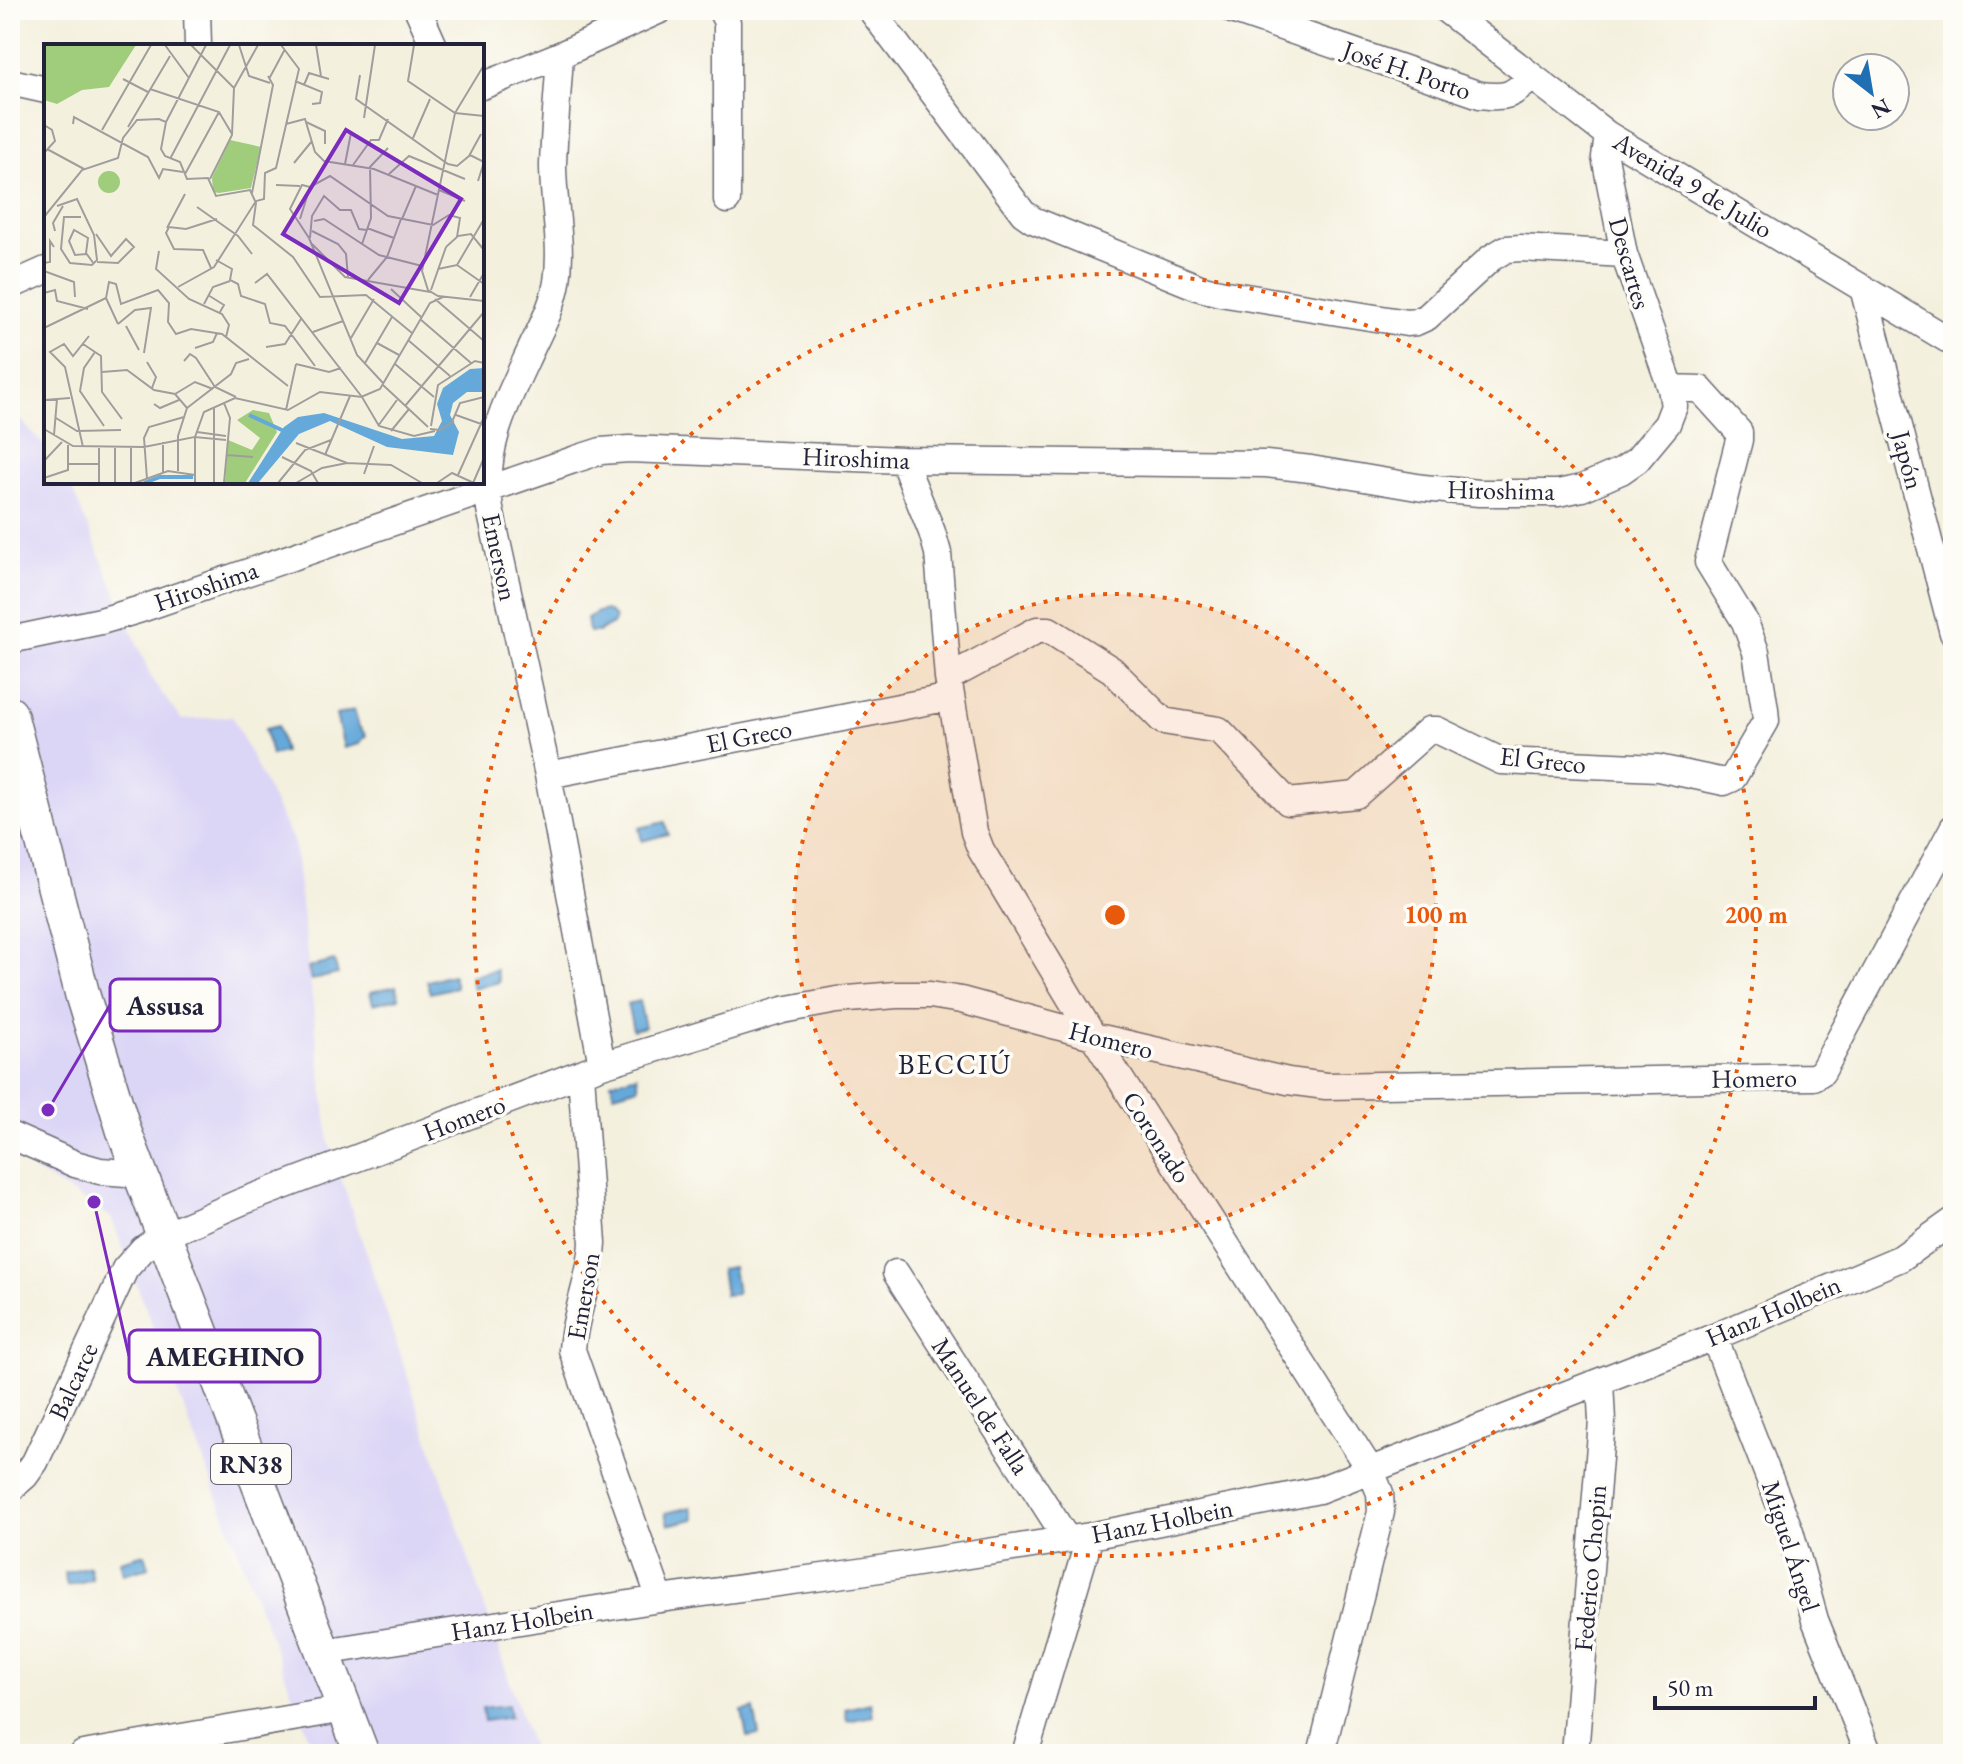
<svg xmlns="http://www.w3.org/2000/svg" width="1963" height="1764" viewBox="0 0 1963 1764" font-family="'EB Garamond',serif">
  <rect width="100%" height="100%" fill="#fdfcf7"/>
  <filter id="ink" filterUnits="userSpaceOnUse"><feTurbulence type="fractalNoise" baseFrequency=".0125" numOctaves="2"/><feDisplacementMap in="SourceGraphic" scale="16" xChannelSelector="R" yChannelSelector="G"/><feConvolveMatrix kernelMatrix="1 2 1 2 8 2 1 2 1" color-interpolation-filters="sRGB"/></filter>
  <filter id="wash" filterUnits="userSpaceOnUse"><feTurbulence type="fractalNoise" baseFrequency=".006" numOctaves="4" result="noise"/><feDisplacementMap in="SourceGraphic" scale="32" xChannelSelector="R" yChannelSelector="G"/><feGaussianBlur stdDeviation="1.8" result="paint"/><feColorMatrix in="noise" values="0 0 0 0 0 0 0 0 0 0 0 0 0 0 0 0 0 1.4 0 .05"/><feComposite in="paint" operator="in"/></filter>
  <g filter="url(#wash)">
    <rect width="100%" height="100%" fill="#f4f0de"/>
    <path fill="#dcd6f6" d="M10,408L46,448V482H69L153,681L182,720L232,716L294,843L329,1142L534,1754H315L111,1217L10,1156Z"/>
    <path fill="#65a9da" stroke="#44668a" stroke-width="2" d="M606,610L615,617L613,624L598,632H589L587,618L598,612Z
      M354,710L359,727L366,735L359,744L344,748L336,715Z
      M278,726L284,752L271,755L265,729Z
      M665,822L668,834L642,841L639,828Z
      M334,961L338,974L311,980L308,968Z
      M496,970L499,982L473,989L470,976Z
      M453,975L456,987L430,993L427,981Z
      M396,986L399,998L373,1004L370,992Z
      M639,1001L645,1027L633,1030L627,1004Z
      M637,1075L639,1087L614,1094L611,1082Z
      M733,1267L737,1294L725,1295L721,1269Z
      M691,1507L694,1519L668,1525L665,1513Z
      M145,1554L149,1567L123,1574L120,1561Z
      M89,1566L92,1579L67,1586L64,1573Z
      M871,1703L873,1716L847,1721L845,1709Z
      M508,1705L510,1717L484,1721L482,1708Z
      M754,1709L759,1735L747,1737L742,1711Z"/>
  </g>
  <g filter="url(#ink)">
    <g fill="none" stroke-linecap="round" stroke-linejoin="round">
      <g stroke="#6c6a74" stroke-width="29">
        <path id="minor" d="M197,10L198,46
          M418,10L434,46
          M721,10L727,22V200
          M871,10L1023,213L1033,220L1200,288L1220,293L1407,323L1416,322L1427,317L1491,258L1506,249L1521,248L1624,254
          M1232,10L1480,95C1508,98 1511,96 1532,77
          M1446,10L1608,135L1947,339L1953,341
          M560,55C558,91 554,129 553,165C553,204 563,244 557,282C553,305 543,324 533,345C508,399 481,447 490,509L548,775L602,1065
          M10,82L46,90
          M482,86L560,55L660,10
          M10,286L46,270
          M1863,288L1953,633
          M903,460L932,532L938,553L948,678L974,832L981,850L1093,1036L1371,1471L1380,1493L1381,1512L1321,1754
          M10,640L101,621L141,609L576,459L601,451L629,449L903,460L1266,464L1311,469L1423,488L1479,493H1558L1582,488L1621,471L1637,460L1667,424L1674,406L1671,388L1624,254L1605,157L1608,135
          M948,678L1037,630H1049L1112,670L1163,721L1219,730L1288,802L1356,795L1429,730H1437L1501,761L1658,768L1724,782L1733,778L1766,721L1765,709L1756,652L1745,622L1708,562L1739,440V432L1700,389L1671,388
          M548,775L951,697
          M581,1074L593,1243C591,1280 574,1314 572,1350L660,1599
          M10,1135L75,1164L100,1171L140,1174
          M896,1273L1067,1539
          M1714,1337L1790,1531L1815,1620L1869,1754
          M10,1489L25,1476L35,1462L125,1269L143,1249L163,1236L241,1202L602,1065L783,1010L837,1000L896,995H930L961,1000L1093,1036L1288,1081L1326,1086L1814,1077L1822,1072L1953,828
          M323,1652L660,1599L860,1572L1090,1536L1319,1490L1714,1337L1901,1258L1953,1221
          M83,1754L345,1709
          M1025,1754L1090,1536
          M1575,1754L1602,1421L1600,1382"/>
      </g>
      <g stroke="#6c6a74" stroke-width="37">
        <path id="major" d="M10,714L83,997L124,1131L362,1754"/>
      </g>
      <use href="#minor" stroke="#fff" stroke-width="26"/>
      <use href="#major" stroke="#fff" stroke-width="34"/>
    </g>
  </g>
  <circle cx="1115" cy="915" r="321" fill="#e8590c" fill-opacity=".12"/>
  <g fill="none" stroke="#e8590c" stroke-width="4" stroke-dasharray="4 8">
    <circle cx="1115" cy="915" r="321"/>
    <circle cx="1115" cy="915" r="641"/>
  </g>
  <g text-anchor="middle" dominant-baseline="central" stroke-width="7" stroke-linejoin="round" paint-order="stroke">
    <rect fill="#fdfcf7" stroke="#646373" stroke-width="2" x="211" y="1444" width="80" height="40" rx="6"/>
    <g font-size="24" font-weight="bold" fill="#22223b">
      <text x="251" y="1464">RN38</text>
    </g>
    <g font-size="26" fill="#22223b" stroke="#fdfcf7">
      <text transform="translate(1407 70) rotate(19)">José H. Porto</text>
      <text transform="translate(1693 185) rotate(31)">Avenida 9 de Julio</text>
      <text transform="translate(1630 263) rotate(74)">Descartes</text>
      <text transform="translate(856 458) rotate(2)">Hiroshima</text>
      <text transform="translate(1908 460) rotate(75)">Japón</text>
      <text transform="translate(1501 490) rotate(1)">Hiroshima</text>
      <text transform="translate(500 557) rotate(78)">Emerson</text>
      <text transform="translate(206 586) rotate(-19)">Hiroshima</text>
      <text transform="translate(749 736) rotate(-11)">El Greco</text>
      <text transform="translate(1543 760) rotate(6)">El Greco</text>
      <text transform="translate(1111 1040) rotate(14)">Homero</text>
      <text transform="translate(1754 1078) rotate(-1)">Homero</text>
      <text transform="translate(464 1118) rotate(-21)">Homero</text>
      <text transform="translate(1157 1137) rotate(57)">Coronado</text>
      <text transform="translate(583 1296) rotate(-80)">Emerson</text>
      <text transform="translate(1773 1311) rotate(-23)">Hanz Holbein</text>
      <text transform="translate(73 1381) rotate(-65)">Balcarce</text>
      <text transform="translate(981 1406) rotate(57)">Manuel de Falla</text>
      <text transform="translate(1162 1521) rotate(-11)">Hanz Holbein</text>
      <text transform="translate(1791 1546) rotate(72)">Miguel Ángel</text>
      <text transform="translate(1590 1568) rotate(-85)">Federico Chopin</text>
      <text transform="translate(522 1621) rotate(-9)">Hanz Holbein</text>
    </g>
    <g font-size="28" letter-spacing="2" fill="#22223b" stroke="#fdfcf7">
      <text x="955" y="1064">BECCIÚ</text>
    </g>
  </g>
  <g transform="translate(44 44)">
    <rect width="440" height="440" fill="#f4f0de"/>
    <path d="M0,1H92L65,43L38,46L13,60L0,56ZM186,96L217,103L207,144L175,149L169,148L168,134ZM54 138a11 11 0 1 1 22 0a11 11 0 1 1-22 0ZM209,366L225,369L233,388L201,439H181L184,396L208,406L216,394L193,376Z" fill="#9fcd7c"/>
    <path d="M440,324V348H423L409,359L406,371L415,388L409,411L343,403L286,377L255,390L214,439H204L240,383L254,373L280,369L358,395L390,392L398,377L393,360L399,344L426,325Z" fill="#65a9da"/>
    <path fill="none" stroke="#65a9da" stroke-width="4" d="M205,371L240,387M100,439L116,433H149"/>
    <path fill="none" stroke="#a09e9d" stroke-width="2" d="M121,1L145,34M147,1L190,44M195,1L205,32L226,39M272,1L277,32M370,1L364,37L411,69L440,72M440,21L411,69L378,227L384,246L394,252L440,257M316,31L312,55L404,120L413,122L425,112L437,90M79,35L104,48M225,35L241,5M251,37L278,48L276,59L268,60M260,41L265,29L285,35M106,45L175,68L188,90M320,74L331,1M122,78L162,1M262,78L281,87V100M29,80L30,73L104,113L115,134L119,125L139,128M242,80L261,75L271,108L280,117L330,125L394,151M0,81L8,86L11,97L0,109M84,83L126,12M58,86L107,1M369,94L386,55M3,105L40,125M426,111L440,118L434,137M126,115L186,1M250,119L268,97M301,120L307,89M309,121L327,96H335L344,75M141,130L175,68M345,130L365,112L421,135M166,135L188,91L190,44L214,1M232,141L256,142M266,143L258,141L246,165L265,194L313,311L339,339M266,143L286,132L344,172L389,181L405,171L416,174L413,193L402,203M395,146L421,157M208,149L229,41L224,32M13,162L33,155L50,191L53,216L48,221L26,219L17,205L20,173H37M153,163L194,192L208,210M0,173L38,126L74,114L79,94L93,76L115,75L122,78L117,105L121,112L136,118L143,135L164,134L172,152L206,146L212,159L209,181L249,213L276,253L322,251L368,289M256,175L266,143M358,175L372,142M270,177L280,175L335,211L378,222M123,184L141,150M323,184L350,194M11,187L9,179L19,162M268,187L294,200L302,210L304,233M52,190L67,212L82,195L90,203L74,219L53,218M414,192L427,190L440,206M266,194L268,172L280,152L296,166H307L315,185L323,186M268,200L301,233L386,248M318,200L327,174L326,123L344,104M115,207L112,225L145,255L178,270L185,281L182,293M43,210L31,211L25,197L30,186L44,194L42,209L50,220M172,216L188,225L186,236L194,240L197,252L221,260L226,279L241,282L271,322M0,219L6,218V197L10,203M413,221L440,175M167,224L159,206L130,205L122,189L125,183L142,185L173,175M394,225L413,221L440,240M0,227L30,238L31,253M324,236L343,213L357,175M211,239L223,230L318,353L335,382L370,392L391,387M134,243L170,223L212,157L220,155L221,129L232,124L255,25L237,1M347,245L377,273M387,246L402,203M0,249L11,246L13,257L44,265M164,251L180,261L176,268M426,253L440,229M391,255L440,297M160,260L169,243L186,237M376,275L427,319M74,280L62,254L65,238L72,240L77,260L114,246L125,259L124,278L132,290L147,285L178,290L244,342M74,280L91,266L107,264L100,309M82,282L95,306M0,284L62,254M269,288L299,277M307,294L330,255M364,296L406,332M333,299L355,311M39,300L57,312L58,348L78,375M222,303L241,300L257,275M151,304L169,298L173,289M51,308L40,324L36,347L60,382M140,317L146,310L152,314L171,343L192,353M103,318L112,333L108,344M321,319L348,273M252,320L285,328L297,324M351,320L390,353M58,328L83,326L110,346L131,350L143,364M339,341L384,383M131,350L151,338L169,345M317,353L336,345L386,259L399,253M0,356L26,354M110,360L116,364L135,356M361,362L440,268M143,364L187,330L192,319L205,315M170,364V439M242,366L252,320M412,371L440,381M12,374L33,387L77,386M408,378L416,359L440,353M334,382L353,356M387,382L394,341L431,317L440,319M0,385L29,402L100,403L151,393L160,368L191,354L244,366L276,348L318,353M386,385L396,386L410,377M347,387L365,365M153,388L182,392M10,391L13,355M119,398V429M252,399L303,419M39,403L21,323L6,308L20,300L29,312L45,292M55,404V439M183,411L209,413M281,411L306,352M238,413L267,427L274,439M0,417L18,398M24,420H55M134,427V392L143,364M320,430L330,402M414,431L440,373M0,434L24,426V401M103,435L100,394L105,383L140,373M71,439V404M87,439V403M91,439L124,427L151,431M151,439V393L182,396M180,439L186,374L180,359M234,439L261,406L287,396M252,439L278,424L303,419L347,421L378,439M393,439L408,429L430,439M429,439L439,416"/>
    <path fill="#7b2cbf" fill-opacity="0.15" stroke="#7b2cbf" stroke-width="4" d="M302,86L417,155L355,259L239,190Z"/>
    <rect width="440" height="440" fill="none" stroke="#22223b" stroke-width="4"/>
  </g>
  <circle cx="1115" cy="915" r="12" fill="#e8590c" stroke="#fdfcf7" stroke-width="4"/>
  <g font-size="24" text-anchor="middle" font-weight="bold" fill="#e8590c" stroke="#fdfcf7" stroke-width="7" stroke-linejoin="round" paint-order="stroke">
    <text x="1436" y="923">100 m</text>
    <text x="1756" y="923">200 m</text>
  </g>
  <path fill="none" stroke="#7b2cbf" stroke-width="3" d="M48 1110L110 1005M94 1202L129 1356"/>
  <g fill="#7b2cbf" stroke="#fdfcf7" stroke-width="3">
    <circle cx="48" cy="1110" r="8"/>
    <circle cx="94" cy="1202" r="8"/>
  </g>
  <g fill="#fdfcf7" stroke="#7b2cbf" stroke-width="3">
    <rect x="110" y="979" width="110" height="52" rx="8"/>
    <rect x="129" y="1330" width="191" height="52" rx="8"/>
  </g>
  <g font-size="28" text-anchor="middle" font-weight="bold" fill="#22223b">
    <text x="165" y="1015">Assusa</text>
    <text x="225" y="1366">AMEGHINO</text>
  </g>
  <rect width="1963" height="1764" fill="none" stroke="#fdfcf7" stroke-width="40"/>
  <g transform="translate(1871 92) rotate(149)"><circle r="38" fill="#fdfcf7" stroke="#a5a5ac" stroke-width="2"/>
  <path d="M0-6L14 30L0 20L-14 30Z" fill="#1f6fb2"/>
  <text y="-12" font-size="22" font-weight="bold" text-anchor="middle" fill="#22223b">N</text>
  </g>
  <path d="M1655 1696v12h160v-12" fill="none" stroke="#22223b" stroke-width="4"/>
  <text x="1667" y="1696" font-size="24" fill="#22223b" stroke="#fdfcf7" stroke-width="6" paint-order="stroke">50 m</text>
</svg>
